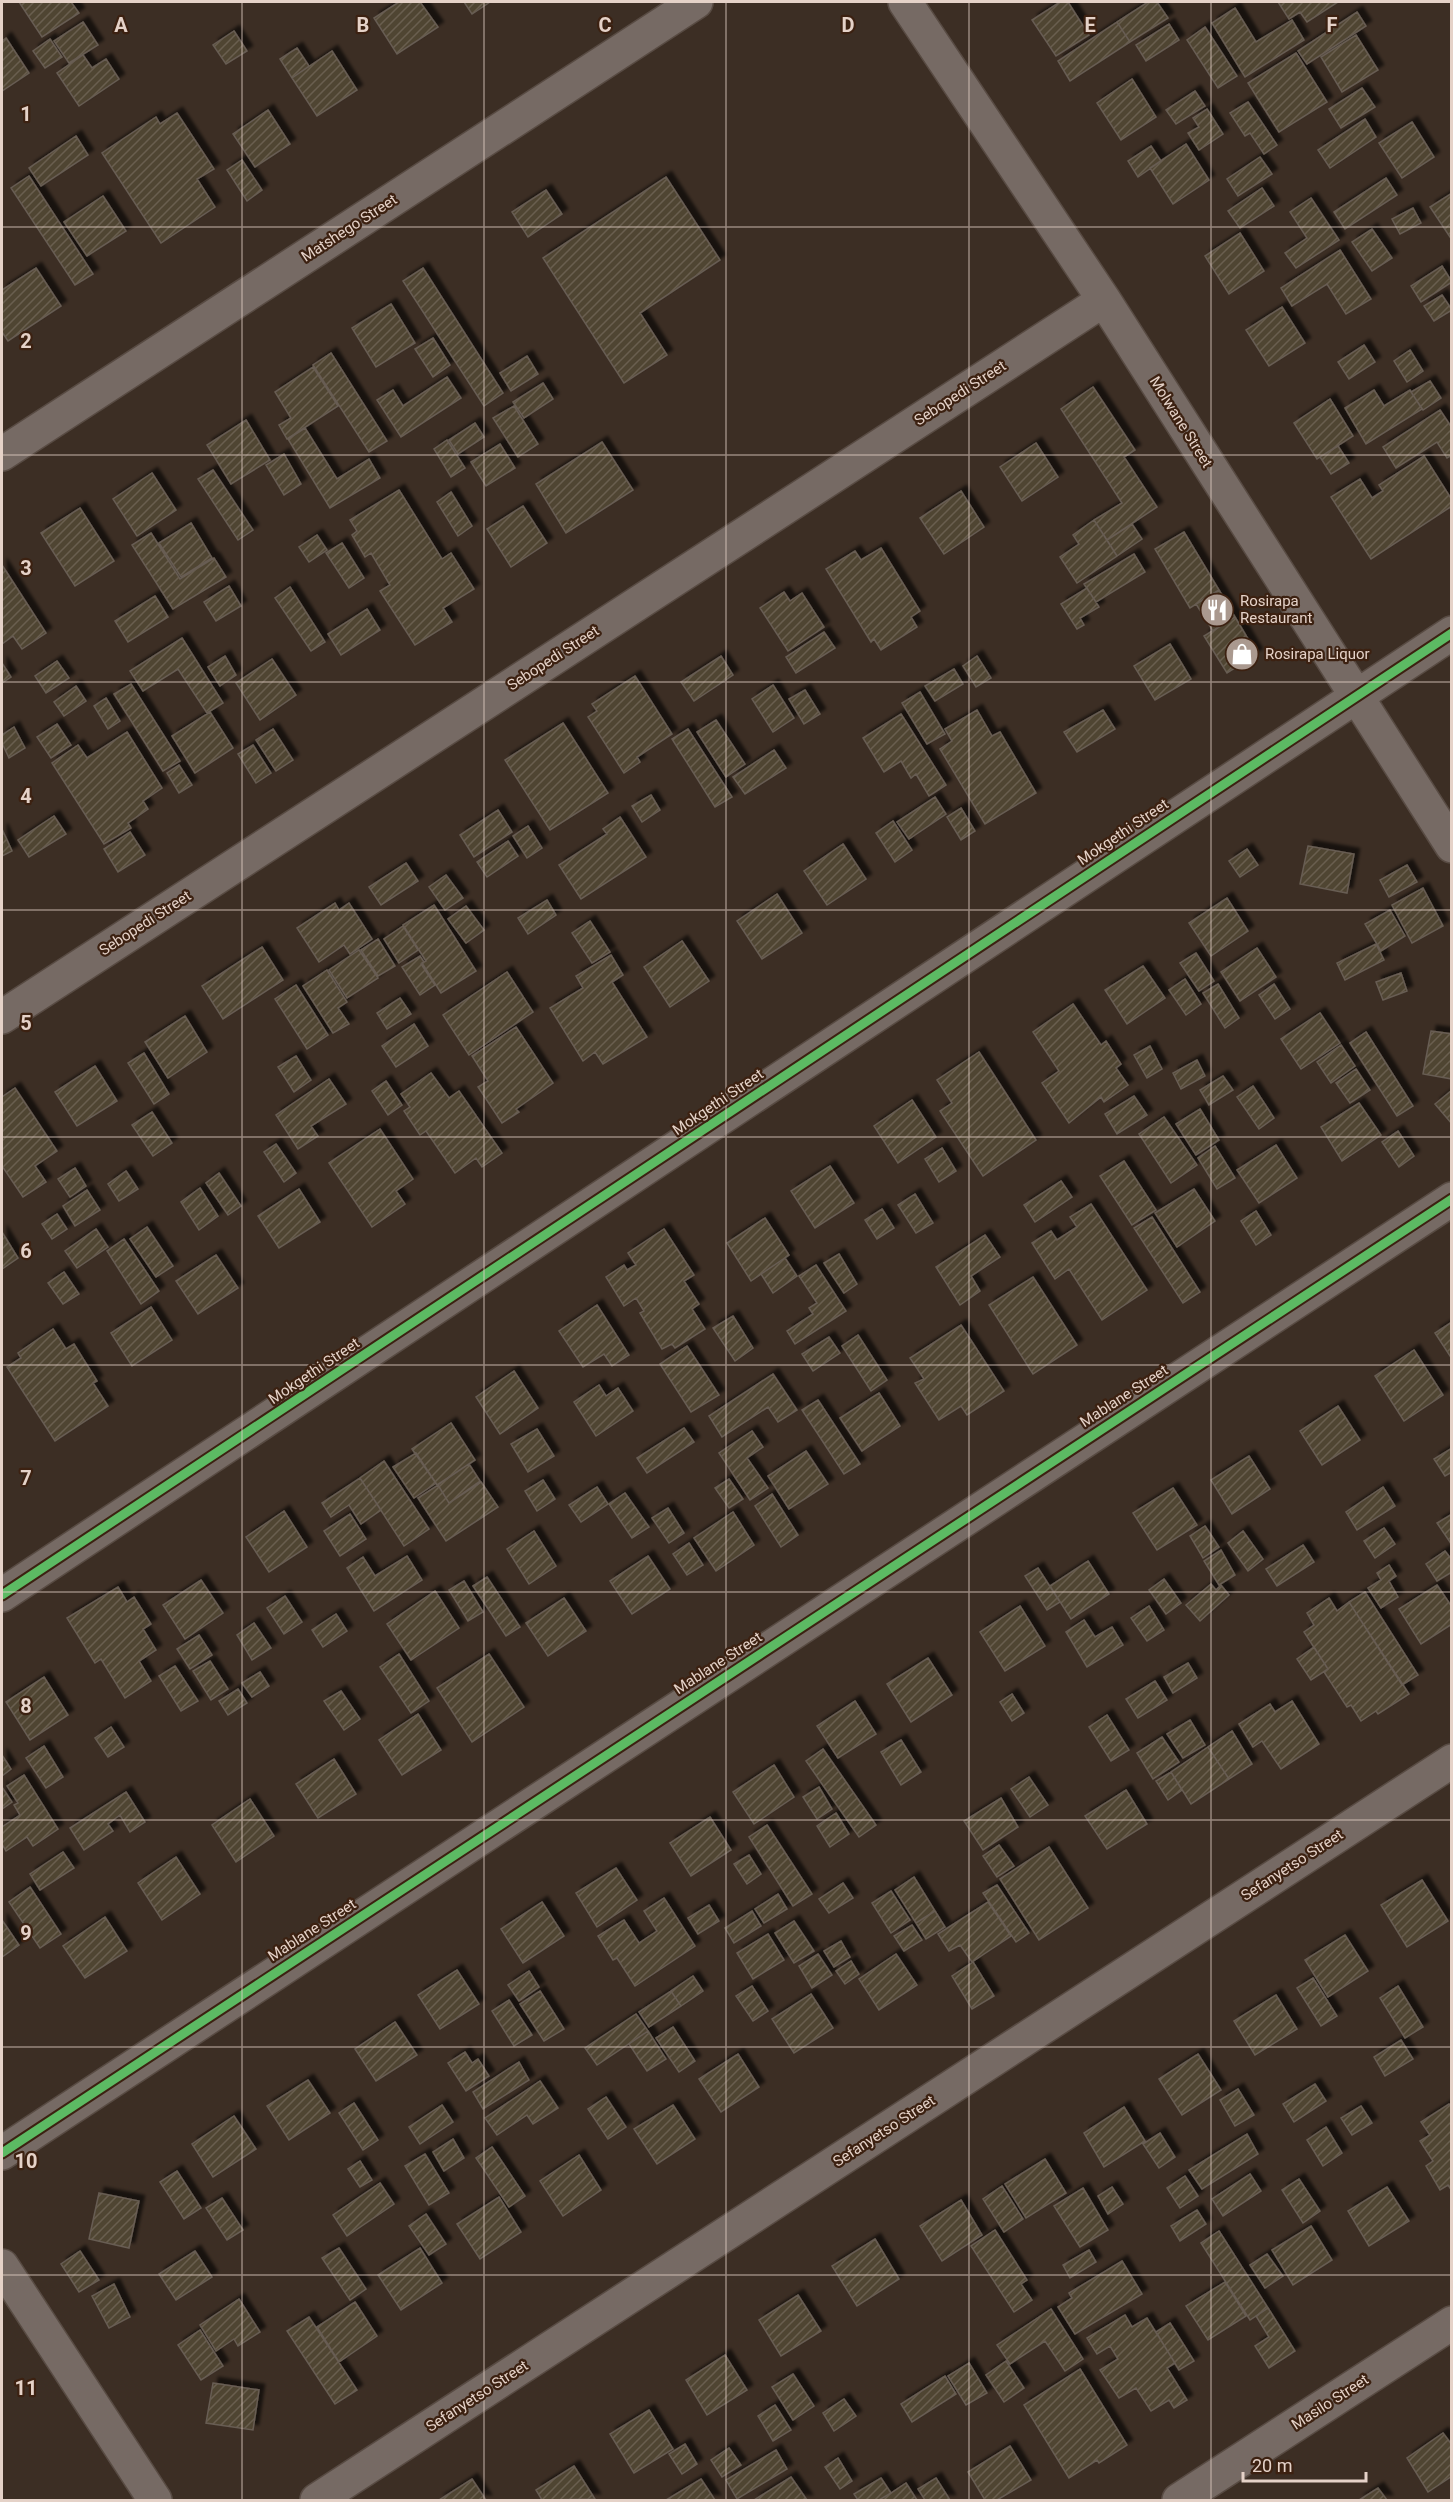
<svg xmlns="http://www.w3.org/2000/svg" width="1453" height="2502" viewBox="0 0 1453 2502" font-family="Roboto,sans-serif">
  <defs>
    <pattern id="building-hatch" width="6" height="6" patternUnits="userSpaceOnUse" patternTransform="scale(1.5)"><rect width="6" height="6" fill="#504433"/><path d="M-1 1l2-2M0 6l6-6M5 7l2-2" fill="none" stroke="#695e4f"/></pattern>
    <filter id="shadow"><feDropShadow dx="5.5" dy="-5.5" stdDeviation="1.5" flood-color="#0009"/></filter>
  </defs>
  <rect width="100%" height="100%" fill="#3c2e24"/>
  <path fill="url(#building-hatch)" stroke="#675d53" stroke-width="1.5" filter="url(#shadow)" d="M19,2H71L79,13L42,37Z
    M399,2H420L438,27L397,54L374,18Z
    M464,2H490L472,14Z
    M1060,2H1068L1089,35L1056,56L1032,20Z
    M1148,2H1157L1168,18L1130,42L1117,22Z
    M1278,2H1338L1307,22L1300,12L1289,19Z
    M1235,8L1256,42L1292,20L1304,40L1245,77L1212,23Z
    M1357,12L1366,26L1307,64L1298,51Z
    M83,22L98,45L69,63L54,41Z
    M1117,22L1130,42L1070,81L1058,61Z
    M1169,24L1179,40L1146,61L1136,45Z
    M1205,27L1237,76L1218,88L1187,40Z
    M234,31L247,51L226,64L213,45Z
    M1356,35L1378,70L1342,92L1321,57Z
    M6,38L29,73L2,91V41Z
    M50,39L62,57L45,68L33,51Z
    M297,48L309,66L292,78L280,59Z
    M332,51L357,90L317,116L292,78Z
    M1296,53L1327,102L1279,132L1248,83Z
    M83,55L92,68L106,59L119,79L79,106L57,73Z
    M1132,79L1156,117L1121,140L1097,103Z
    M1362,88L1375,107L1341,128L1329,109Z
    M1195,91L1205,106L1176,124L1166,110Z
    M1248,102L1277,145L1264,154L1250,133L1245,136L1230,113Z
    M1207,109L1223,134L1199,150L1188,133L1199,127L1193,118Z
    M268,110L290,144L255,167L233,134Z
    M177,113L214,169L197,179L215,207L161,243L102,153L156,117L160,124Z
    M1365,119L1376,137L1330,168L1318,150Z
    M1412,122L1434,157L1402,178L1379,143Z
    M76,136L88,155L41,186L29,168Z
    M1186,144L1209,180L1173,204L1150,168Z
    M1151,146L1161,161L1138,177L1128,161Z
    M1260,157L1272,174L1238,196L1227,179Z
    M242,160L262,190L247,201L227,170Z
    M29,176L93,274L75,285L11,188Z
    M666,177L720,260L640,313L667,355L624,383L543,258Z
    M1386,178L1397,195L1345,229L1334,212Z
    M1262,188L1274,206L1240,228L1228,211Z
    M546,190L562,214L528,237L512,212Z
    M1452,193V240L1430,207Z
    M103,196L126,231L87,256L64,222Z
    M1311,198L1339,240L1296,268L1285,253L1307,238L1290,212Z
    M1413,208L1421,223L1400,234L1392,219Z
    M1372,229L1392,258L1372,271L1352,242Z
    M1240,233L1264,271L1229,294L1205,256Z
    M1340,250L1371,299L1346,314L1327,284L1292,306L1281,288Z
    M1442,266L1452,282L1421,302L1411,286Z
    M36,268L61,306L8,341L2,332V290Z
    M423,268L503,393L484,406L403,281Z
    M1442,295L1452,310L1434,321L1424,306Z
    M391,304L415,343L376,367L352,328Z
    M1282,307L1305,343L1269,366L1246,330Z
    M433,338L450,365L433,377L415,349Z
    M1364,345L1375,362L1349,379L1338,362Z
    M1410,350L1423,371L1407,382L1394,361Z
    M331,353L387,441L369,452L313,365Z
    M527,356L538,374L511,391L500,373Z
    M313,367L338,406L287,439L279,425L291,418L275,392Z
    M447,377L461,398L401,437L377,400L393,390L403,406Z
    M1430,381L1441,398L1423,410L1411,392Z
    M543,383L553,399L524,418L513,402Z
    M1093,387L1135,450L1124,457L1157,507L1107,540L1094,520L1122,503L1061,409Z
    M1374,390L1384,406L1410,390L1422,409L1366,444L1345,408Z
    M1330,399L1353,436L1317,459L1294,423Z
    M514,406L538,444L518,457L493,418Z
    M1440,410L1452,428V455L1447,458L1437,442L1396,468L1383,447Z
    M246,420L270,460L231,484L207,445Z
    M475,423L484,437L458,454L449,440Z
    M305,428L337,479L369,459L380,478L330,508L288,439Z
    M447,440L465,468L451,477L434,449Z
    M602,442L633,490L566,533L536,484Z
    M1036,443L1058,477L1022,501L1000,467Z
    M500,444L515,468L486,486L471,462Z
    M1338,446L1349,463L1331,474L1320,457Z
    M284,454L301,484L284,495L266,465Z
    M1424,456L1452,500V506L1371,559L1331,497L1360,479L1372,498L1383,491L1379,485Z
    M213,470L253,530L238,540L198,479Z
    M152,473L176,510L137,536L113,499Z
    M399,490L442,559L451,553L474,589L443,608L452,622L415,645L380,591L390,585L371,553L365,557L352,535L357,531L350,520Z
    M961,491L984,527L944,554L920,518Z
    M451,492L472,526L458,536L437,502Z
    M523,506L547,543L511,567L487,529Z
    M80,508L114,561L75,586L41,533Z
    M1094,520L1117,556L1077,583L1060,557L1079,544L1073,535Z
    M191,523L212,558L181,577L159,543Z
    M1132,524L1142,539L1117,556L1107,540Z
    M1184,532L1219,590L1190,608L1155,549Z
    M151,533L180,579L214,558L226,577L173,609L132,545Z
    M317,535L327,550L309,562L299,547Z
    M342,543L364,578L349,588L326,553Z
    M881,548L920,611L911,617L917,627L881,650L874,639L871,642L826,569L855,551L861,560Z
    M1134,554L1145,572L1096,602L1084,584Z
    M2,565L46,633L22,649L13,636L2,644Z
    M229,586L241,606L216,621L204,602Z
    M290,587L325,642L311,651L275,598Z
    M1087,588L1099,607L1080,618L1084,625L1077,629L1061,604Z
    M1219,590L1235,617L1213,631L1196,604Z
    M784,592L790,601L802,593L824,627L788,651L760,608Z
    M155,596L168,617L128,642L115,621Z
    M367,609L380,630L341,655L328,634Z
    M1235,617L1257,654L1227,673L1204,636Z
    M824,632L835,648L796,673L786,657Z
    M182,638L223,703L207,713L178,669L143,691L130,671Z
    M1170,644L1191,679L1155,700L1134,666Z
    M225,656L236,675L220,686L208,667Z
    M721,656L733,675L694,701L681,682Z
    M977,656L991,678L976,687L963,666Z
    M272,659L296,695L260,720L236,683Z
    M57,661L69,678L46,693L35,676Z
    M2,663L11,677L2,683Z
    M954,669L963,684L935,701L925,686Z
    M635,676L672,734L637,757L640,762L624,773L588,717L597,711L592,704Z
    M131,684L180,761L163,771L114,694Z
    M773,685L794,718L773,732L752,699Z
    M76,686L86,701L64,716L54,702Z
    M805,690L820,714L804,724L789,699Z
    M920,692L945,734L927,744L902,703Z
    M106,698L120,721L108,729L94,706Z
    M977,710L992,736L1000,732L1036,793L985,824L940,749L952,741L945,729Z
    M1103,710L1115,729L1077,752L1064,732Z
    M210,712L233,748L195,773L172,736Z
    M901,714L946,785L929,796L916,774L911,778L901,761L884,772L863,738Z
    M716,720L745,764L726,777L697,732Z
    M563,723L608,793L550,830L505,760Z
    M57,724L71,745L51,758L37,737Z
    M14,727L25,748L9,758L2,743V735Z
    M273,729L293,760L276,771L256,740Z
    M688,729L732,797L715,807L672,739Z
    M127,732L162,788L143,801L148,809L128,823L131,828L104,844L52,763L78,745L87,758Z
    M253,745L271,773L256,783L238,754Z
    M774,750L786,768L745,794L733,777Z
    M179,765L192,785L179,793L167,773Z
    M651,795L660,810L642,822L632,806Z
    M935,797L946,814L909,839L897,822Z
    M961,808L975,831L961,840L947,817Z
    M498,810L512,832L474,857L460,835Z
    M54,816L66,834L29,857L18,840Z
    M620,817L646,857L581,899L559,865L607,834L603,829Z
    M893,821L912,850L895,862L876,833Z
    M528,826L542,848L527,858L513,836Z
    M2,829L12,851L2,856Z
    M130,832L145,855L118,872L104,849Z
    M508,841L518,856L487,877L477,862Z
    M843,844L866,879L827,905L804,871Z
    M1308,846L1354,854L1347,893L1300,884Z
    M1247,849L1258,865L1240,877L1229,861Z
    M406,863L418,881L381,905L369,887Z
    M1407,865L1417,882L1389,897L1380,880Z
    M446,875L463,898L445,910L429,887Z
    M1423,888L1443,926L1412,943L1392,905Z
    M777,894L802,933L762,959L737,921Z
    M1227,898L1248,931L1211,956L1189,923Z
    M547,900L556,915L528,934L518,918Z
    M335,903L339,910L349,903L372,939L350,954L344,945L319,962L297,928Z
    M434,905L476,971L441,993L422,963L426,961L403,925Z
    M466,906L484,930L466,943L448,919Z
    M1390,910L1405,936L1381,951L1365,924Z
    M590,921L610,952L592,963L572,933Z
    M403,926L418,950L399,963L384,939Z
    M378,939L395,966L378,976L361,950Z
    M682,941L709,981L670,1007L644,967Z
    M1376,944L1384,960L1345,980L1337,963Z
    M262,947L283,980L223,1019L202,986Z
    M1257,948L1276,977L1240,1001L1221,972Z
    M359,950L378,978L347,998L329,970Z
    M1196,953L1214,981L1199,991L1180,963Z
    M611,955L623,975L612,982L647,1037L603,1064L595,1052L583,1061L550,1008L583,988L576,976Z
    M420,956L424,962L421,964L435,985L420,995L402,967Z
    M1143,966L1165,998L1127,1024L1105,990Z
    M327,970L347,1002L338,1008L349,1024L333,1033L303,986Z
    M507,972L533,1012L469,1055L443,1015Z
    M1401,973L1407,991L1383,1000L1376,982Z
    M1185,979L1201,1004L1186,1015L1169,990Z
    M1218,984L1239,1018L1225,1028L1203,993Z
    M1274,984L1290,1009L1275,1019L1259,995Z
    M296,985L328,1035L307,1049L275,999Z
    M400,998L411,1014L387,1029L377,1013Z
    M1073,1004L1101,1045L1106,1041L1121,1064L1116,1068L1128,1085L1104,1102L1101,1097L1069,1123L1042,1083L1059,1071L1033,1032Z
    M1320,1013L1340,1043L1301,1069L1281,1039Z
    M185,1016L207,1052L168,1078L145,1042Z
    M414,1024L428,1046L396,1067L382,1046Z
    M516,1027L553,1083L516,1109L519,1112L502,1123L478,1087L488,1081L472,1056Z
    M1431,1031L1452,1034V1079L1423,1074Z
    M1366,1032L1413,1106L1397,1116L1350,1043Z
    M1341,1045L1355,1066L1331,1083L1317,1062Z
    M1150,1046L1162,1069L1147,1078L1134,1055Z
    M979,1052L1036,1140L983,1176L940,1111L952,1103L937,1080Z
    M144,1053L169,1094L154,1104L128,1063Z
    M296,1056L311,1080L294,1092L278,1067Z
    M1197,1060L1205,1076L1181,1089L1173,1073Z
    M95,1066L117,1101L77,1126L55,1092Z
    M1356,1069L1370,1090L1350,1103L1336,1083Z
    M431,1073L449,1098L459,1091L502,1153L482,1167L476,1158L455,1173L426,1131L420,1135L404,1111L410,1107L401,1094Z
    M1223,1076L1233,1090L1209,1105L1200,1090Z
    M329,1079L346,1104L311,1126L318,1136L298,1149L276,1115Z
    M386,1081L402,1105L388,1115L372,1091Z
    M1253,1086L1274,1118L1259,1129L1237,1097Z
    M15,1088L57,1151L35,1166L46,1182L23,1197L2,1166V1097Z
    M1452,1090V1124L1435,1104Z
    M1134,1096L1147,1115L1117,1134L1105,1114Z
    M912,1100L936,1137L898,1163L874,1126Z
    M1359,1103L1381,1135L1342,1161L1321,1127Z
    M1200,1109L1219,1140L1196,1155L1176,1124Z
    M152,1112L172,1143L153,1156L132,1125Z
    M1164,1117L1197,1165L1171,1183L1139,1134Z
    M380,1129L413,1179L396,1191L405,1204L372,1227L329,1163Z
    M1398,1131L1414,1156L1399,1167L1382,1142Z
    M276,1144L296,1173L284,1182L264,1152Z
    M1276,1145L1297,1178L1259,1203L1237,1170Z
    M1215,1146L1235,1178L1217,1189L1198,1158Z
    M942,1148L956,1171L939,1182L925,1159Z
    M1124,1161L1156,1210L1132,1225L1100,1176Z
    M830,1166L854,1203L815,1228L791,1191Z
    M75,1168L86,1186L70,1197L58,1179Z
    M126,1171L138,1189L119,1201L108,1184Z
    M219,1173L241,1206L228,1215L206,1183Z
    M1061,1181L1072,1197L1035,1222L1024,1205Z
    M200,1188L218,1216L199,1230L181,1202Z
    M299,1189L320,1222L279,1248L258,1216Z
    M1194,1189L1215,1221L1177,1247L1155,1213Z
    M87,1190L100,1210L75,1226L63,1206Z
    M915,1194L933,1223L916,1233L898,1205Z
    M1091,1204L1147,1290L1102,1320L1069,1269L1055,1279L1032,1243L1051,1231L1057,1240L1077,1227L1070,1217Z
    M882,1209L894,1228L877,1239L865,1220Z
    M1256,1211L1271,1235L1256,1245L1241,1221Z
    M57,1214L67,1229L52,1239L42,1224Z
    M1152,1217L1200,1292L1183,1303L1134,1228Z
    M765,1218L789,1255L751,1281L727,1243Z
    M147,1227L173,1266L156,1277L130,1239Z
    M96,1229L108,1247L77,1268L65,1251Z
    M664,1229L694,1275L684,1281L699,1304L692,1309L705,1329L675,1348L672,1344L662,1349L640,1313L644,1311L636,1298L624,1306L606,1277L624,1265L627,1270L636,1265L628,1253Z
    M2,1232L18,1258L2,1269Z
    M985,1235L1000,1257L971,1276L980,1291L960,1305L936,1267Z
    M124,1239L159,1291L141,1304L107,1251Z
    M839,1254L857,1284L844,1293L824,1263Z
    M216,1255L238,1288L198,1314L176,1281Z
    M785,1258L797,1276L773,1293L761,1274Z
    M816,1265L846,1311L795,1344L787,1331L813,1314L809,1308L817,1303L799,1276Z
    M64,1272L79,1294L63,1304L48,1283Z
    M1033,1277L1077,1345L1033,1374L989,1305Z
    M597,1305L629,1355L612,1366L604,1354L583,1367L559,1331Z
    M151,1307L172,1340L132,1366L111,1333Z
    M733,1316L753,1348L735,1361L713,1328Z
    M1452,1322V1359L1435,1333Z
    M961,1325L1004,1391L967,1415L961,1406L939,1420L915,1383L924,1379L910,1358Z
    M53,1329L66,1349L74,1344L97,1381L93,1383L108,1406L55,1441L7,1367L21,1358L18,1353Z
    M858,1335L887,1380L871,1391L842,1346Z
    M829,1337L840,1353L813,1371L802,1354Z
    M687,1346L719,1395L691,1412L660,1364Z
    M1414,1350L1443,1395L1404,1421L1375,1376Z
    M514,1371L538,1408L500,1434L476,1397Z
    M773,1374L797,1410L778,1422L768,1407L722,1437L709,1416Z
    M599,1385L606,1396L618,1388L633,1411L596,1436L574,1402Z
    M879,1393L900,1426L862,1451L840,1418Z
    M818,1400L860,1464L844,1474L802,1410Z
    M1338,1406L1360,1440L1322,1465L1300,1431Z
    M451,1423L475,1460L437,1485L412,1449Z
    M684,1428L694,1442L647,1473L637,1458Z
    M537,1429L554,1456L528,1472L511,1444Z
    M752,1431L763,1447L747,1458L768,1488L750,1500L719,1453Z
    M1452,1448V1472L1445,1476L1434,1459Z
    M806,1451L828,1484L789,1509L768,1476Z
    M416,1453L436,1483L414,1498L393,1467Z
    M1249,1456L1270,1489L1232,1514L1211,1480Z
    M384,1461L429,1529L404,1546L360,1478Z
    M469,1464L480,1481L449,1503L438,1485Z
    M360,1478L381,1510L361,1524L349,1505L331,1517L322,1503Z
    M729,1479L743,1499L729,1508L715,1488Z
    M543,1480L555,1499L537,1511L525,1491Z
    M481,1482L498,1507L446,1541L418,1498L438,1485L449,1503Z
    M597,1487L608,1504L581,1522L569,1505Z
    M1383,1487L1395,1506L1357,1530L1346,1512Z
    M1173,1488L1197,1525L1157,1550L1133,1513Z
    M625,1493L649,1527L632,1538L609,1504Z
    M772,1494L798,1535L781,1547L755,1506Z
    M668,1508L684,1533L669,1543L652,1518Z
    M284,1511L307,1547L269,1572L246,1537Z
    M733,1512L754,1545L716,1571L694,1538Z
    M350,1514L366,1539L340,1556L324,1531Z
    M1452,1514V1545L1437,1523Z
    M1205,1526L1219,1547L1203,1558L1190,1536Z
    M1384,1528L1395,1544L1375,1558L1364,1541Z
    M534,1531L556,1566L529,1584L507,1549Z
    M1243,1531L1263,1559L1248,1571L1228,1543Z
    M689,1543L703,1565L687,1575L673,1554Z
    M1303,1545L1314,1562L1277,1586L1266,1569Z
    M1221,1550L1235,1575L1219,1585L1204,1561Z
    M1445,1551L1452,1560V1572L1437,1581L1426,1564Z
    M407,1556L422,1580L374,1611L347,1568L363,1557L375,1576Z
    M648,1556L670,1589L632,1614L610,1581Z
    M1088,1561L1109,1594L1071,1619L1050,1586Z
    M1389,1565L1396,1576L1389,1581L1398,1597L1381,1608L1368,1588L1381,1580L1377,1573Z
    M1038,1568L1060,1602L1047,1610L1025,1576Z
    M487,1577L520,1627L506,1636L473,1586Z
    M1164,1579L1181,1603L1166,1614L1149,1590Z
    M201,1580L223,1613L185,1639L163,1605Z
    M464,1581L483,1612L468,1621L449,1590Z
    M1211,1584L1216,1590L1221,1585L1229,1595L1200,1621L1186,1605Z
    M1437,1585L1452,1607V1624L1421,1644L1399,1609Z
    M118,1587L127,1602L134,1597L151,1624L143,1629L156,1650L139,1661L151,1681L125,1698L101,1659L95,1663L67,1618Z
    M435,1591L459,1628L411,1660L387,1624Z
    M1365,1592L1418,1675L1402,1685L1349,1602Z
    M285,1596L302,1622L284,1634L267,1608Z
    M564,1598L586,1631L548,1656L526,1623Z
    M1329,1598L1337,1611L1349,1602L1409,1694L1378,1714L1376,1711L1361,1721L1351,1705L1347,1707L1324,1672L1328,1669L1304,1632L1314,1625L1307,1613Z
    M1020,1606L1045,1646L1005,1671L980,1632Z
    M1149,1606L1164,1630L1147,1641L1131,1618Z
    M336,1614L347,1631L323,1647L312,1630Z
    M1084,1620L1095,1637L1112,1627L1123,1645L1087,1667L1066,1632Z
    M254,1623L271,1648L252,1660L237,1635Z
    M199,1635L212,1655L190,1669L177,1649Z
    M1314,1647L1328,1669L1311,1680L1297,1659Z
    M399,1654L429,1701L411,1713L380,1667Z
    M489,1654L524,1707L472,1742L437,1688Z
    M928,1658L952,1695L911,1722L887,1684Z
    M210,1661L228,1689L211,1700L193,1671Z
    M1188,1663L1197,1678L1173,1693L1164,1677Z
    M175,1666L198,1701L181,1711L159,1676Z
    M260,1672L269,1686L252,1697L242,1683Z
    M44,1677L68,1715L30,1740L6,1702Z
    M1155,1681L1167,1700L1138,1718L1126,1699Z
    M238,1689L247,1703L228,1715L219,1701Z
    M341,1691L360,1719L344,1730L324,1701Z
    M1012,1694L1024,1713L1012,1721L1000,1702Z
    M855,1701L876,1734L838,1758L817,1726Z
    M1292,1701L1319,1744L1281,1769L1262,1741L1253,1747L1239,1724L1270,1704L1275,1712Z
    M418,1714L441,1750L402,1775L379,1740Z
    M1107,1715L1129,1750L1111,1761L1089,1727Z
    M1190,1720L1205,1745L1183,1758L1167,1734Z
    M111,1727L124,1747L108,1757L95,1738Z
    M1232,1731L1252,1764L1229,1779L1208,1747Z
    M1162,1737L1179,1762L1153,1779L1137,1753Z
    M901,1740L921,1772L901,1785L881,1752Z
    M44,1746L63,1777L46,1788L26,1758Z
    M1208,1747L1229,1779L1191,1804L1171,1772Z
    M823,1749L876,1825L859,1837L806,1761Z
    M2,1755L11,1769L2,1776Z
    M334,1759L356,1794L318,1818L296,1784Z
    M774,1765L794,1797L754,1824L733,1792Z
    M1171,1772L1182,1790L1168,1800L1156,1781Z
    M24,1775L58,1829L33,1846L27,1837L6,1851L2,1844V1827L20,1815L14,1805L18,1803L7,1786Z
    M1029,1777L1048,1805L1030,1817L1011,1789Z
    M2,1787L12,1802L2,1809Z
    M819,1787L832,1809L817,1819L803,1797Z
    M1126,1790L1147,1824L1107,1849L1085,1816Z
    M126,1792L145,1822L130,1832L120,1815L108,1824L113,1831L84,1850L70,1828Z
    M1001,1798L1018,1827L983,1850L964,1821Z
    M250,1799L274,1836L236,1862L212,1825Z
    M836,1813L849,1834L830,1847L817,1826Z
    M710,1817L731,1850L691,1876L670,1843Z
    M767,1825L812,1894L793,1906L749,1837Z
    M999,1845L1014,1866L997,1877L983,1856Z
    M1049,1847L1088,1908L1039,1940L1000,1879Z
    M63,1852L74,1868L40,1890L30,1874Z
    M749,1855L761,1874L747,1884L734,1864Z
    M176,1857L200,1894L162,1920L138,1883Z
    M616,1868L637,1900L597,1927L576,1893Z
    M914,1877L935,1911L916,1923L895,1890Z
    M1422,1880L1448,1921L1407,1947L1381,1905Z
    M843,1883L853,1898L829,1913L819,1899Z
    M997,1885L1029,1933L1016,1942L983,1893Z
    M30,1887L61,1934L40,1948L9,1902Z
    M891,1891L910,1920L891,1933L872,1903Z
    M778,1894L787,1909L764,1923L755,1909Z
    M664,1898L695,1946L635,1986L617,1958L613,1960L598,1936L624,1920L639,1943L657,1931L644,1911Z
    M542,1902L564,1936L523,1963L501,1929Z
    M988,1902L1011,1936L972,1962L960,1945L949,1951L938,1934Z
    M709,1905L719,1921L698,1934L688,1918Z
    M752,1911L761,1926L734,1943L725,1928Z
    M935,1911L945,1927L926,1939L916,1923Z
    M105,1917L127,1951L85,1978L63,1946Z
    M2,1920L19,1945L2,1957Z
    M794,1921L814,1951L794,1963L775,1933Z
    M912,1925L922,1940L904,1951L894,1936Z
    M768,1934L784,1960L753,1979L737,1953Z
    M1345,1935L1368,1971L1328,1997L1305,1960Z
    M841,1941L850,1957L834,1967L824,1951Z
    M818,1954L832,1975L812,1988L799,1966Z
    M896,1954L917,1985L879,2010L859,1979Z
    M851,1961L859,1974L845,1984L836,1971Z
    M973,1962L994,1996L972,2009L952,1976Z
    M457,1970L479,2004L440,2029L418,1995Z
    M529,1971L539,1987L519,2001L508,1985Z
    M693,1976L703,1991L681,2006L671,1991Z
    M1313,1978L1337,2016L1321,2026L1297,1988Z
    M752,1986L768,2011L753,2021L736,1996Z
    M1398,1986L1423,2027L1405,2038L1380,1998Z
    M540,1991L564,2029L544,2041L520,2004Z
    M671,1991L681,2006L649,2027L639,2012Z
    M811,1994L833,2028L794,2053L772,2019Z
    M1276,1995L1297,2029L1255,2055L1234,2021Z
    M509,2000L532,2035L514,2046L492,2011Z
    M636,2014L648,2031L597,2065L585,2048Z
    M395,2022L417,2055L376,2081L355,2049Z
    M673,2027L695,2061L679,2072L656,2038Z
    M648,2031L666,2059L647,2071L629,2044Z
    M1401,2040L1413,2059L1385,2076L1374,2057Z
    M465,2052L472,2063L478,2059L489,2076L466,2091L448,2063Z
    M738,2054L759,2087L721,2112L699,2079Z
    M1198,2054L1221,2090L1182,2115L1159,2079Z
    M519,2062L529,2080L483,2109L473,2092Z
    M308,2080L330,2113L289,2140L267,2106Z
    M540,2081L558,2108L533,2124L527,2115L497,2135L485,2118Z
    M1315,2084L1326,2101L1294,2122L1283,2104Z
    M1238,2089L1254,2115L1235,2126L1220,2100Z
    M606,2097L626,2127L608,2139L588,2109Z
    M354,2103L378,2140L363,2150L339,2113Z
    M1449,2104L1452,2108V2191L1448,2185L1440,2190L1426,2166L1433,2161L1420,2141L1430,2135L1421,2122Z
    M442,2105L453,2122L420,2144L409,2127Z
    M673,2105L695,2139L657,2164L634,2129Z
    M1361,2106L1372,2123L1352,2135L1341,2118Z
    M1124,2107L1145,2141L1104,2167L1084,2133Z
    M234,2116L256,2149L213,2177L192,2144Z
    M1326,2127L1342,2153L1323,2166L1307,2140Z
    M1160,2133L1175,2157L1159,2168L1143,2144Z
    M1247,2134L1258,2154L1202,2189L1189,2170Z
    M453,2139L464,2158L444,2171L433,2152Z
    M492,2147L525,2196L509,2207L476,2158Z
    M425,2154L449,2193L429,2205L405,2166Z
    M579,2155L601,2190L563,2216L540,2181Z
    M1045,2159L1066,2193L1026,2218L1005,2184Z
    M360,2161L372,2180L360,2187L348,2169Z
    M177,2171L201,2208L184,2219L160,2182Z
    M1250,2174L1261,2191L1223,2216L1212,2199Z
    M1185,2176L1198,2196L1180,2208L1167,2188Z
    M1299,2179L1320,2211L1303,2223L1282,2190Z
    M380,2183L394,2204L347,2236L333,2215Z
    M1002,2186L1023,2219L1004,2232L983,2199Z
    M1112,2187L1123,2204L1108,2214L1098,2196Z
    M1387,2187L1409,2221L1369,2246L1348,2211Z
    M1083,2188L1108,2230L1080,2247L1054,2206Z
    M99,2193L139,2201L129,2248L89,2239Z
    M499,2197L521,2232L480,2259L457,2224Z
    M222,2198L243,2230L227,2240L206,2208Z
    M961,2200L982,2235L942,2261L920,2226Z
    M1197,2210L1206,2224L1180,2241L1171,2226Z
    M426,2214L446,2244L429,2255L409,2226Z
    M1311,2226L1332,2260L1293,2285L1272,2250Z
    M995,2230L1027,2280L1021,2284L1032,2300L1014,2312L971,2246Z
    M1219,2231L1268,2308L1250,2320L1201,2243Z
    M875,2239L899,2279L857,2306L832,2266Z
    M339,2248L366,2289L350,2300L322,2258Z
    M420,2248L442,2283L401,2310L378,2275Z
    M1089,2250L1096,2262L1070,2278L1063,2265Z
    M80,2251L99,2280L79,2292L61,2264Z
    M195,2251L212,2277L176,2300L159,2274Z
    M1267,2254L1283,2276L1265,2288L1250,2265Z
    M1122,2261L1142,2294L1075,2334L1058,2307L1072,2298L1069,2293Z
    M1225,2282L1246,2316L1208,2340L1186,2306Z
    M114,2284L130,2317L109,2328L92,2296Z
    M798,2295L821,2331L781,2356L759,2320Z
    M239,2299L260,2332L238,2346L234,2339L216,2351L200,2325Z
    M355,2302L377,2336L339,2362L317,2327Z
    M1268,2308L1295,2351L1269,2368L1255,2346L1269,2337L1256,2316Z
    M1051,2309L1083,2359L1065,2371L1045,2341L1010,2364L997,2345Z
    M1125,2315L1132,2327L1147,2318L1175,2363L1167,2368L1187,2400L1174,2408L1169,2400L1151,2411L1136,2388L1119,2398L1100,2370L1118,2359L1110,2346L1097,2354L1087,2338Z
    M309,2317L357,2390L335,2404L287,2331Z
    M1170,2323L1194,2361L1179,2370L1156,2332Z
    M200,2330L223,2366L201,2380L178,2345Z
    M725,2355L747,2390L707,2415L686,2380Z
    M1006,2361L1024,2388L1004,2402L986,2375Z
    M969,2363L987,2393L966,2405L948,2376Z
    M1080,2369L1127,2445L1099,2463L1097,2460L1069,2478L1024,2405Z
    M793,2374L814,2406L793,2420L772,2387Z
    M945,2376L956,2394L912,2422L901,2404Z
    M213,2383L259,2390L253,2430L206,2423Z
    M844,2399L856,2416L834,2431L823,2413Z
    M775,2405L791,2430L773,2441L758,2416Z
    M649,2410L673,2449L634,2473L610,2434Z
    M1443,2433L1452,2445V2476L1428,2492L1407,2458Z
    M685,2444L697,2464L682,2474L669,2454Z
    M1010,2446L1031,2480L997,2500H985L968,2472Z
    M729,2448L741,2465L722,2477L711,2460Z
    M776,2450L787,2469L737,2499L726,2480Z
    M838,2458L852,2481L840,2489L825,2467Z
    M574,2466L595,2499L542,2500L536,2490Z
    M791,2477L807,2500H754Z
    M881,2478L891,2493L879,2500H858L854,2494Z
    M936,2478L950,2500H925L918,2489Z
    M472,2479L486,2500H439Z
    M701,2479L715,2500H666Z
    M906,2483L917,2500H879L891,2493Z
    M1378,2488L1387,2500H1359Z"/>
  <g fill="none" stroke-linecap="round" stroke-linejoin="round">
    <g stroke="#584b43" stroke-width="36">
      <path id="street" d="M905,2L1104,300L1452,846
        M2,454L696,2
        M2,1017L1104,300
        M2,1595L1452,633
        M2,2153L1452,1199
        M2,2266L155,2500
        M317,2500L1452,1761
        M1179,2500L1452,2323"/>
    </g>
    <use href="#street" stroke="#766a64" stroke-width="33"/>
    <g stroke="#3c2111" stroke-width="13">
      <path id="cycleway" d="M2,1595L1452,633
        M2,2153L1452,1199"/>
    </g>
    <use href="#cycleway" stroke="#5cba63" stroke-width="9"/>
  </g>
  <path fill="none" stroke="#e5d2c8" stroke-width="1.5" stroke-opacity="0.55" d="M242,2V2500M484,2V2500M726,2V2500M969,2V2500M1211,2V2500M2,227H1452M2,455H1452M2,682H1452M2,910H1452M2,1137H1452M2,1365H1452M2,1592H1452M2,1820H1452M2,2047H1452M2,2275H1452"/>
  <defs>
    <g id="restaurant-disc" transform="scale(1.725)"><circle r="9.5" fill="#aa998f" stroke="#3c2111"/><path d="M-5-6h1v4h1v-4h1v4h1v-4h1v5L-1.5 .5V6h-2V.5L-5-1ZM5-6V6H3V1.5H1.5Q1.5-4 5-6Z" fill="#fff"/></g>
    <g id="shop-disc" transform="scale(1.725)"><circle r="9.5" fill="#aa998f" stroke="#3c2111"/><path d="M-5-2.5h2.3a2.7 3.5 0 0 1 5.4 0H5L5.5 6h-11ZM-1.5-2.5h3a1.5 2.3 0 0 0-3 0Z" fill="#fff"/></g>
  </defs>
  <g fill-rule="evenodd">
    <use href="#restaurant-disc" x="1217" y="610"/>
    <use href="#shop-disc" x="1242" y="654"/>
  </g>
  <g text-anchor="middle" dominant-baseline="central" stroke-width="4.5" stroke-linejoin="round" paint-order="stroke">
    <g font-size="15" fill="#e5d2c8" stroke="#3c2111">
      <text transform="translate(349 228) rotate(-33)">Matshego Street</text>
      <text transform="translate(960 393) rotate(-33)">Sebopedi Street</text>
      <text transform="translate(1181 422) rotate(58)">Molwane Street</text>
      <text transform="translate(553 658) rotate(-33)">Sebopedi Street</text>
      <text transform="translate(1123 832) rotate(-34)">Mokgethi Street</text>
      <text transform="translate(145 923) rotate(-33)">Sebopedi Street</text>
      <text transform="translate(718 1102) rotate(-34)">Mokgethi Street</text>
      <text transform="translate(314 1371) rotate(-34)">Mokgethi Street</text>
      <text transform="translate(1124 1396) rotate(-33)">Mablane Street</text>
      <text transform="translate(718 1663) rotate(-33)">Mablane Street</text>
      <text transform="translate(1292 1865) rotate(-33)">Sefanyetso Street</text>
      <text transform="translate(312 1930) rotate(-33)">Mablane Street</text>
      <text transform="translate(884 2131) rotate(-33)">Sefanyetso Street</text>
      <text transform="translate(477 2396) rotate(-33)">Sefanyetso Street</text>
      <text transform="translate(1330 2402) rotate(-33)">Masilo Street</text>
    </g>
    <g font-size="15" fill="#e5d2c8" stroke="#3c2111" text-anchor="start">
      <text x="1240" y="601">Rosirapa<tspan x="1240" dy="17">Restaurant</tspan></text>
      <text x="1265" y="654">Rosirapa Liquor</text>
    </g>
  </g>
  <g font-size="20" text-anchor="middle" font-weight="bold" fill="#e5d2c8" stroke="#3c2111" stroke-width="4.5" stroke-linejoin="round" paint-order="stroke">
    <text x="121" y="32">A</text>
    <text x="363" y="32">B</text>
    <text x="605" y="32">C</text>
    <text x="848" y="32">D</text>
    <text x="1090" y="32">E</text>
    <text x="1332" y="32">F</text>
    <text x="26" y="121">1</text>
    <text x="26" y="348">2</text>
    <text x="26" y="575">3</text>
    <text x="26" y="803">4</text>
    <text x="26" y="1030">5</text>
    <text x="26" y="1258">6</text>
    <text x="26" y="1485">7</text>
    <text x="26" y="1713">8</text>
    <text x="26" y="1940">9</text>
    <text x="26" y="2168">10</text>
    <text x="26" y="2395">11</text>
  </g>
  <rect width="1453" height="2502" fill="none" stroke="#e5d2c8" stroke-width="6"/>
  <path d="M1243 2472v9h123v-9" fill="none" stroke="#e5d2c8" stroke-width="3"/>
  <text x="1252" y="2472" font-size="18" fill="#e5d2c8" stroke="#3c2111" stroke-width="4.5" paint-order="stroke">20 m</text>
</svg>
